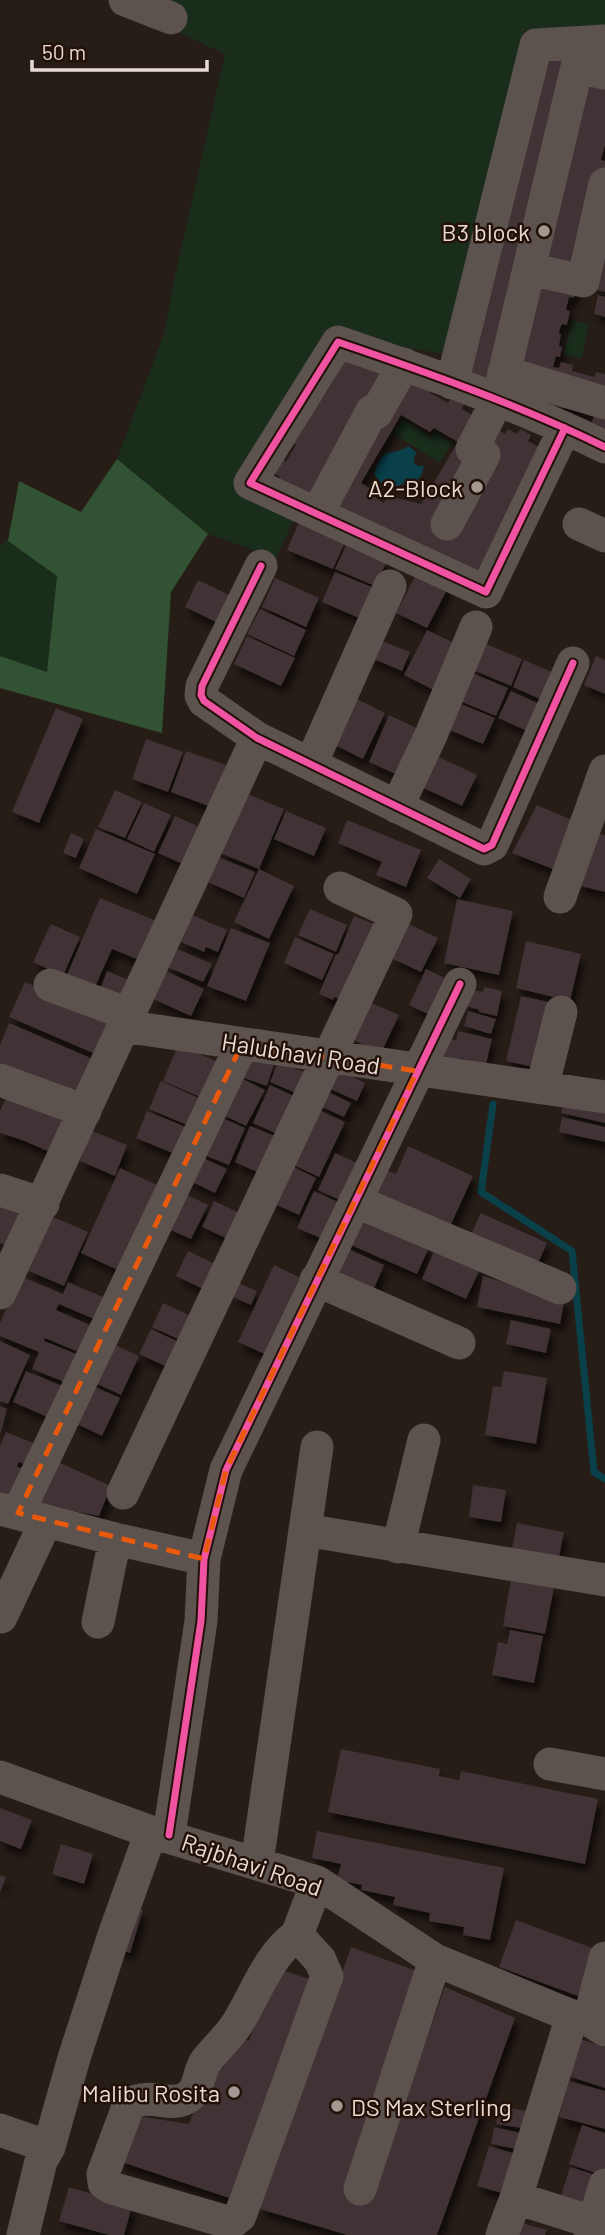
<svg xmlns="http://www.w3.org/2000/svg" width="605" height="2235" viewBox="0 0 605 2235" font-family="Barlow,sans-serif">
  <defs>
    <filter id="shadow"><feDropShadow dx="4.5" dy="8" stdDeviation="3.5" flood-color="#0009"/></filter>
  </defs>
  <rect width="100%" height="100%" fill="#271d17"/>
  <path fill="#1a2d1b" d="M166,0H605V27L524,31L444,354L333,335L236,487L296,515L276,558L208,534L117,459L164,334L173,285L225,54L178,32Z
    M572,320L589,324L582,358L564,355Z
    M402,418L431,437L435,432L452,443L439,463L393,433Z
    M8,541L57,575L47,672L0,656V545Z"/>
  <path fill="#315334" d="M117,459L208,534L171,592L162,733L0,688V656L47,672L57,576L8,541L19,481L81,512Z"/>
  <path fill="#09404a" d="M408,446L417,453L414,457V463L418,466H424L422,474L415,483H404C393,490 381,487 374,474C386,440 388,460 408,446Z"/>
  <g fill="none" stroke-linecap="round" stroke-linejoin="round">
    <path stroke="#09404a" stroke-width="7" d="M493,1104L481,1192L572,1251L594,1472L605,1479"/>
  </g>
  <path fill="#3f3236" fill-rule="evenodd" filter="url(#shadow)" d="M605,46V145L601,160L605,161V169L574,298L569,297L566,310L570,311L567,325L562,324L560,328L559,334H561L559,346L562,347L560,357L556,356L553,367L559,368L561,362L573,365L572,371L595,377L596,372L605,374V430L591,427L594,415L498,393L466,379L544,47Z
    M605,215V292L597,290Z
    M598,295L605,297V317L594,314Z
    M356,353L432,386L429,392L448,403L452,397L464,404L462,409L505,434L508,429L517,434L520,429L531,435L528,441L541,448L487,578L276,482L280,477L274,473L282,459L286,462L296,445L291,442L317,394L323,398L336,377L331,370ZM401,415L430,432L434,428L458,442L421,504L388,496L384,503L370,494L373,490L361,483Z
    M299,522L345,542L333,569L287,550Z
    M347,543L387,561L375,586L335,569Z
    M418,571L449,586L427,628L396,613Z
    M335,572L379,590L366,621L322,602Z
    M275,578L319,598L306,627L262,607Z
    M198,580L236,598L224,626L185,607Z
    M260,609L306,630L294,656L247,634Z
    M427,630L456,644L434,690L404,675Z
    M247,636L295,658L281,686L234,664Z
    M377,639L410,652L402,671L369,657Z
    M484,643L522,659L511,686L473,670Z
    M596,656L605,660V694L584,685Z
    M524,660L561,676L549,703L513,687Z
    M467,671L508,688L496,716L455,699Z
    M511,691L548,708L536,735L498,718Z
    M353,697L385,713L363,759L331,743Z
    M456,702L495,718L483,744L445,728Z
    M56,708L83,719L39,823L12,812Z
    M389,715L421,730L400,776L369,762Z
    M146,739L183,752L168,792L132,779Z
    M186,751L226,765L211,807L171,792Z
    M432,754L477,775L462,806L417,785Z
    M115,790L142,802L125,838L98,827Z
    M245,793L284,809L259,869L294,886L269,939L234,922L259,869L220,853Z
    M144,803L171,815L154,852L127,839Z
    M537,805L579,823L563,873L512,853Z
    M286,811L326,828L314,856L274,839Z
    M175,816L202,828L185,865L158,853Z
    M347,820L421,850L406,887L376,875L382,862L338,843Z
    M96,829L155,854L137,894L79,868Z
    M71,833L84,839L76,858L63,853Z
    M596,833L605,835V892L577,885Z
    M218,857L255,872L244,898L208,882Z
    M439,859L471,879L460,898L427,878Z
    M100,898L159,922L142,961L112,949L94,989L66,977Z
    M457,899L513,911L499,975L444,963Z
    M310,909L347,925L336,952L298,935Z
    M192,915L227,930L218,952L206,947L204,952L181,942Z
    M354,916L384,928L366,966L345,957L364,966L348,1003L334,997L333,1000L319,994L336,954L338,955Z
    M51,924L80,937L63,976L33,962Z
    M409,924L438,938L421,972L393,959Z
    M231,928L270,943L246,1001L207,986Z
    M295,937L334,954L322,980L284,963Z
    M526,941L581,954L570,1001L516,988Z
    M175,948L212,964L203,982L167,967Z
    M426,969L451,981L434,1017L409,1005Z
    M107,971L131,981L124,1000L100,990Z
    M166,971L204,989L191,1016L153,999Z
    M25,982L115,1020L100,1056L9,1017Z
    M484,987L502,991L497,1016L479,1012V1010L467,1006V989L483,992Z
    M521,996L553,1003L538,1068L506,1061Z
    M369,1002L399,1015L381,1053L351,1039Z
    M468,1011L496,1019L491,1034L464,1026Z
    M9,1023L95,1060L79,1096L0,1063V1045Z
    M458,1031L492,1039L486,1064L459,1058L458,1062L440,1058L445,1038L456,1040Z
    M178,1045L216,1061L200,1097L163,1081Z
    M248,1057L274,1064L267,1086L233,1074Z
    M278,1062L306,1073L298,1094L270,1082Z
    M334,1067L365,1083L357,1101L324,1086Z
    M237,1076L265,1090L246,1126L219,1113Z
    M161,1081L199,1098L187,1125L149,1109Z
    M270,1085L294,1096L277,1134L253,1123Z
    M326,1091L351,1103L344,1117L318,1105Z
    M8,1094L66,1116L50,1152L22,1140L0,1133V1111Z
    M565,1098L605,1107V1123L561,1113Z
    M319,1110L345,1122L319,1177L287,1162Z
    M147,1111L186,1127L175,1154L136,1138Z
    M216,1115L245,1128L229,1165L199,1153Z
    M562,1117L605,1127V1142L559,1132Z
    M250,1126L275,1136L259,1173L235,1162Z
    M92,1131L127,1145L115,1176L80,1161Z
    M408,1146L473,1176L447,1233L369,1199L382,1168L396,1174Z
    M335,1153L359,1164L342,1201L318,1190Z
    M199,1156L227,1169L215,1193L188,1180Z
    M288,1164L316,1178L299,1215L270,1202Z
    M120,1168L159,1186L120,1271L81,1253Z
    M314,1191L338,1202L320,1238L297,1228Z
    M183,1193L208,1205L191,1239L166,1228Z
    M0,1198L27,1209L11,1247L0,1243Z
    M214,1201L242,1214L230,1240L202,1227Z
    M481,1213L547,1243L536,1268L469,1238Z
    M49,1215L88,1232L64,1286L29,1271L40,1245Z
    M357,1215L429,1247L417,1274L344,1242Z
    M346,1248L384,1265L372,1293L333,1276Z
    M435,1249L480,1269L466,1299L422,1279Z
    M188,1251L219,1266L207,1291L176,1276Z
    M274,1265L305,1280L269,1356L238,1342Z
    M20,1276L63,1294L68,1282L103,1297L94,1319L59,1304L56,1310L92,1326L81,1353L45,1338L44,1341L79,1355L67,1383L32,1369L39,1352L0,1336V1323Z
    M483,1276L545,1295L565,1298L560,1324L477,1307Z
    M239,1283L257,1291L251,1305L233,1297Z
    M163,1303L191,1316L180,1340L152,1327Z
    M511,1320L551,1329L546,1353L506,1344Z
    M151,1329L181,1343L169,1368L139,1354Z
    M0,1341L30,1355L8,1404L0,1401Z
    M109,1342L139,1356L121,1395L91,1381Z
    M26,1371L65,1387L52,1419L13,1402Z
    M504,1371L547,1378L536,1444L485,1435L493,1386L501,1387Z
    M91,1385L120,1398L102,1436L73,1422Z
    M0,1406L7,1409L1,1432H0Z
    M6,1432L38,1445L30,1466L19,1462L17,1467L23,1468L14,1502L0,1498V1446Z
    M56,1461L111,1486L99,1516L36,1504Z
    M473,1485L506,1490L501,1522L469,1517Z
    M517,1523L564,1532L558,1562L511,1554Z
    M511,1579L554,1587L545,1634L503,1626Z
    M510,1630L543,1636L534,1683L492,1675L498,1642L507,1644Z
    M341,1749L440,1769L439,1776L459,1780L461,1771L598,1799L585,1864L328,1812Z
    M0,1808L32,1820L21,1849L0,1841Z
    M317,1831L504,1868L490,1940L463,1935L464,1927L429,1921L430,1913L393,1905L395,1897L361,1890L362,1885L337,1880L341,1864L312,1858Z
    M61,1844L93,1854L84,1884L52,1874Z
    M0,1875L6,1877L0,1892Z
    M127,1904L143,1910L130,1953L113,1948Z
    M516,1920L595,1949L578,1996L499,1967Z
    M351,1947L425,1974L368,2202L445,1987L515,2018L437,2235H347L260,2209Z
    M272,1967L309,1979L229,2198L119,2161L138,2116L189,2124L211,2065L223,2068L234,2034L249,2041Z
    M580,2039L605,2047V2088L568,2076Z
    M569,2081L605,2091V2129L559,2117Z
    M499,2106L532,2112L528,2129L496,2124Z
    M582,2125L605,2133V2176L569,2164Z
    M494,2127L525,2134L521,2150L491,2144Z
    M489,2146L520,2155L509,2195L477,2186Z
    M570,2167L602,2177L589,2215L558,2205Z
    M69,2187L132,2206L124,2235H109L59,2221Z
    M515,2221L547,2230L545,2235H511Z"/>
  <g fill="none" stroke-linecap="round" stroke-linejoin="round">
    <path stroke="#5c524e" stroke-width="33" d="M125,0L171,18
      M529,269L583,281L605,184
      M504,372L605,403
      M452,383L536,45L605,41
      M565,428L486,592L250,483L338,342C429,373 519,405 605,447
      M317,514L372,411L376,413L404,364
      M447,524L484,455L472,449L498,399L577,67L605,73
      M579,524L605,536
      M261,566L202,686L201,695L204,701L257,738L484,849L492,845L573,663
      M311,764L390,586
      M397,807L431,735L476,627
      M560,897L605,771
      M50,985L128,1014
      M123,1026L605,1097
      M0,1080L85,1111
      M542,1088L561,1012
      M0,1190L43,1204
      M355,1201L560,1288
      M316,1280L459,1343
      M0,1293L257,738
      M123,1493L396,914L340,888
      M0,1509L115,1539L204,1559
      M18,1513L242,1044
      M305,1530L605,1580
      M398,1547L424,1440
      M1,1617L46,1521
      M98,1622L115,1539
      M550,1764L605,1774
      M0,1777L151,1832L317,1882L435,1960L572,2016L589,2020L605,2030
      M169,1835L201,1621L204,1559L226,1470L460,984
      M257,1863L317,1447
      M297,1935C268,1955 256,1994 237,2024C228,2038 216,2048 206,2061C197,2074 201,2090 186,2098C169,2108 151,2092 129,2104L103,2174L104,2183L112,2188L231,2223L240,2216L327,1976L320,1960L297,1935L317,1882
      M589,2020L605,1958
      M0,2130L49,2147
      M360,2189L435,1960
      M516,2198L605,2226
      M23,2235L41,2161L49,2147L74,2058L114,1935L151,1832
      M502,2235L516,2198L572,2016
      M590,2235L605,2185"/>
    <g stroke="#231108" stroke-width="11">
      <path id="cycleway" d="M565,428L486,592L250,483L338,342C429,373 519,405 605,447
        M261,566L202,686L201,695L204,701L257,738L484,849L492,845L573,663
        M169,1835L201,1621L204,1559L226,1470L460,984"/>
    </g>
    <use href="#cycleway" stroke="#f153a3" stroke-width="7"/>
  </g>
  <path fill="none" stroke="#e8590c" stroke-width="5" stroke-dasharray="14 9" stroke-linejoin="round" d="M242,1044L417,1071L226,1470L204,1559L18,1513Z"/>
  <g fill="#a49892" stroke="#231108" stroke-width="2.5">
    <circle cx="544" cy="231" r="7"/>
    <circle cx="477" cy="487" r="7"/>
    <circle cx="234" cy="2092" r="7"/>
    <circle cx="337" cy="2106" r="7"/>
  </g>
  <g text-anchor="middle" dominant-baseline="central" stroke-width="5" stroke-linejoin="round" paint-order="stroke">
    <g font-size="24" fill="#e7dad4" stroke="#231108" text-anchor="end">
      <text x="530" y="231">B3 block</text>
      <text x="463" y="487">A2-Block</text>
      <text x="220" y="2092">Malibu Rosita</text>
      <text x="351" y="2106" text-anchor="start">DS Max Sterling</text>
    </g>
    <g font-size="24" fill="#e7dad4" stroke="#231108">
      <text transform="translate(301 1053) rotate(9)">Halubhavi Road</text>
      <text transform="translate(252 1864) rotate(19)">Rajbhavi Road</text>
    </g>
  </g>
  <path d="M32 60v10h175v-10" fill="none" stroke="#e7dad4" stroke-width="3.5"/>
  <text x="42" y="60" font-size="21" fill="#e7dad4" stroke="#231108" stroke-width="5" paint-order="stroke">50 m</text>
</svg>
